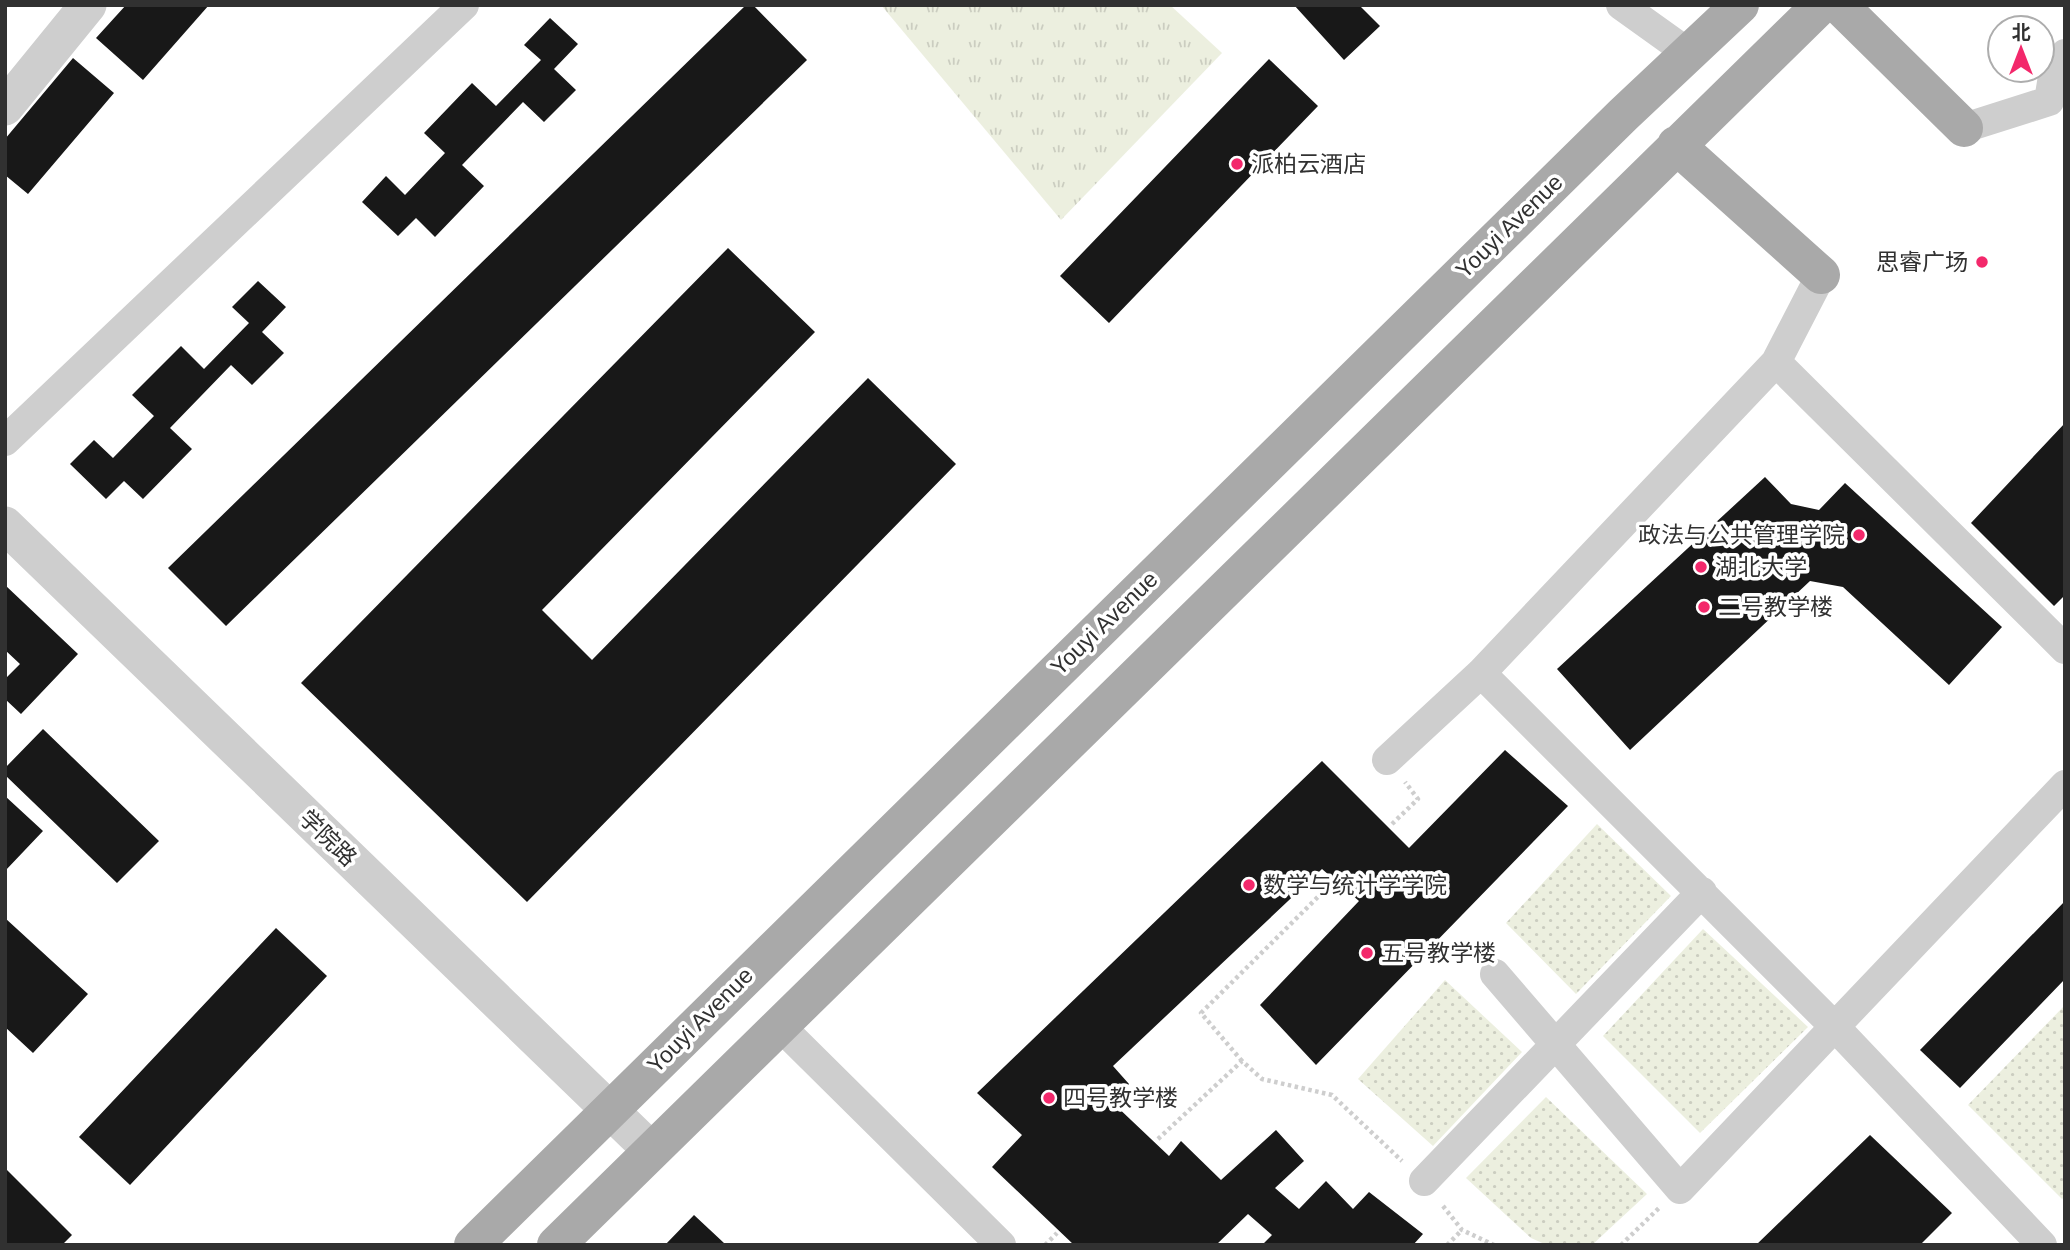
<svg xmlns="http://www.w3.org/2000/svg" width="2070" height="1250" viewBox="0 0 2070 1250" font-family="Arial,'Noto Sans SC',sans-serif">
  <defs>
    <pattern id="grass-dots" width="8" height="8" patternUnits="userSpaceOnUse" patternTransform="scale(1.75)"><rect width="8" height="8" fill="#ecefdf"/><path d="M2 2h.1M6 6h.1" fill="none" stroke="#cbcdc0" stroke-width="1.8" stroke-linecap="round"/></pattern>
    <pattern id="park-tufts" width="24" height="20" patternUnits="userSpaceOnUse" patternTransform="scale(1.75)"><rect width="24" height="20" fill="#ecefdf"/><path d="M3 7l-1-3M5 7V3M7 7l1-3M15 17l-1-3M17 17v-4M19 17l1-3" fill="none" stroke="#cbcdc0"/></pattern>
  </defs>
  <rect width="100%" height="100%" fill="#fff"/>
  <path fill="url(#grass-dots)" d="M1597,824L1671,896L1576,994L1506,923Z
    M1703,929L1808,1027L1700,1133L1603,1036Z
    M1445,980L1522,1052L1433,1146L1358,1079Z
    M2065,1005V1197L2062,1199L1968,1105Z
    M1546,1097L1647,1194L1592,1245H1547L1531,1238L1466,1178Z"/>
  <path fill="url(#park-tufts)" d="M881,5H1170L1222,53L1061,220Z"/>
  <path fill="#181818" d="M126,5H209L143,80L96,38Z
    M746,5H753L807,60L226,626L168,568Z
    M1294,5H1359L1380,26L1344,60Z
    M550,18L578,44L554,69L576,90L544,122L523,102L462,165L484,186L435,237L416,218L398,236L362,202L386,176L405,195L445,153L424,133L472,83L496,106L541,60L524,45Z
    M73,58L114,93L28,194L5,175V139Z
    M1269,59L1318,106L1109,323L1060,276Z
    M728,248L815,332L542,610L592,660L868,378L956,464L527,902L301,683Z
    M258,281L286,307L262,332L284,353L252,385L231,365L170,428L192,449L143,499L124,481L106,499L70,464L94,440L113,458L154,416L132,395L181,346L204,369L249,323L232,307Z
    M2065,423V595L2054,606L1971,523Z
    M1765,477L1791,504L1819,510L1845,483L2002,627L1949,685L1843,587L1810,581L1630,750L1557,669Z
    M5,585L78,654L21,714L5,699V679L20,664L5,650Z
    M43,729L159,841L117,883L5,775V768Z
    M1505,750L1568,806L1316,1065L1260,1005L1359,901L1322,869L1113,1066L1129,1084L1112,1102L1169,1156L1181,1141L1221,1180L1276,1130L1304,1161L1275,1188L1299,1209L1326,1181L1353,1209L1369,1192L1423,1234L1413,1245H1262L1272,1235L1248,1214L1216,1245H1074L992,1167L1022,1135L977,1093L1322,761L1409,848Z
    M5,796L43,831L5,871Z
    M2065,901V979L1960,1088L1920,1050Z
    M5,918L88,994L33,1053L5,1027Z
    M276,928L327,976L130,1185L79,1137Z
    M1870,1135L1952,1213L1920,1245H1756Z
    M5,1168L72,1235L62,1245H5Z
    M694,1215L724,1243L665,1245Z"/>
  <g fill="none" stroke-linecap="round" stroke-linejoin="round">
    <path stroke="#cecece" stroke-width="4.5" stroke-dasharray="3.5 3.5" stroke-linecap="butt" d="M1392,824L1418,799L1405,782
      M1242,1061L1201,1013L1332,883
      M1158,1139L1242,1061L1262,1079L1332,1095L1402,1161
      M1443,1206L1462,1230L1494,1245
      M1045,1245L1057,1233
      M1447,1245L1462,1230
      M1621,1245L1659,1208"/>
    <path stroke="#cecece" stroke-width="30" d="M1621,5L1688,53
      M1964,128L2049,101L2055,64L2065,54
      M1821,275L1776,362L2065,649
      M5,441L464,5
      M1481,673L1835,1027L2042,1245
      M1387,760L1481,673L1776,362
      M1495,974L1680,1189L2065,785
      M779,1025L1001,1245
      M1424,1181L1702,892"/>
    <path stroke="#cecece" stroke-width="37" d="M5,107L88,5
      M5,525L652,1151"/>
    <path stroke="#a9a9a9" stroke-width="38" d="M1839,5L1964,128
      M1676,145L1821,275
      M473,1245L1623,115L1740,5
      M556,1245L1821,5"/>
  </g>
  <g fill="#f3286b" stroke="#fff" stroke-width="2.5">
    <circle cx="1237" cy="164" r="7"/>
    <circle cx="1982" cy="262" r="7"/>
    <circle cx="1859" cy="535" r="7"/>
    <circle cx="1701" cy="567" r="7"/>
    <circle cx="1704" cy="607" r="7"/>
    <circle cx="1249" cy="885" r="7"/>
    <circle cx="1367" cy="953" r="7"/>
    <circle cx="1049" cy="1098" r="7"/>
  </g>
  <g text-anchor="middle" dominant-baseline="central" stroke-width="7" stroke-linejoin="round" paint-order="stroke">
    <g font-size="23" fill="#313131" stroke="#fff" text-anchor="start">
      <text x="1251" y="164">派柏云酒店</text>
      <text x="1968" y="262" text-anchor="end">思睿广场</text>
      <text x="1845" y="535" text-anchor="end">政法与公共管理学院</text>
      <text x="1715" y="567">湖北大学</text>
      <text x="1718" y="607">二号教学楼</text>
      <text x="1263" y="885">数学与统计学学院</text>
      <text x="1381" y="953">五号教学楼</text>
      <text x="1063" y="1098">四号教学楼</text>
    </g>
    <g font-size="23" fill="#313131" stroke="#fff">
      <text transform="translate(1509 226) rotate(-44)">Youyi Avenue</text>
      <text transform="translate(1104 623) rotate(-44)">Youyi Avenue</text>
      <text transform="translate(328 838) rotate(44)">学院路</text>
      <text transform="translate(700 1020) rotate(-45)">Youyi Avenue</text>
    </g>
  </g>
  <rect width="2070" height="1250" fill="none" stroke="#313131" stroke-width="14"/>
  <g transform="translate(2021 49)"><circle r="33" fill="#ffffff" stroke="#adadad" stroke-width="2"/>
  <path d="M0-5L12 26L0 18L-12 26Z" fill="#f3286b"/>
  <text y="-10" font-size="19" font-weight="bold" text-anchor="middle" fill="#313131">北</text>
  </g>
</svg>
